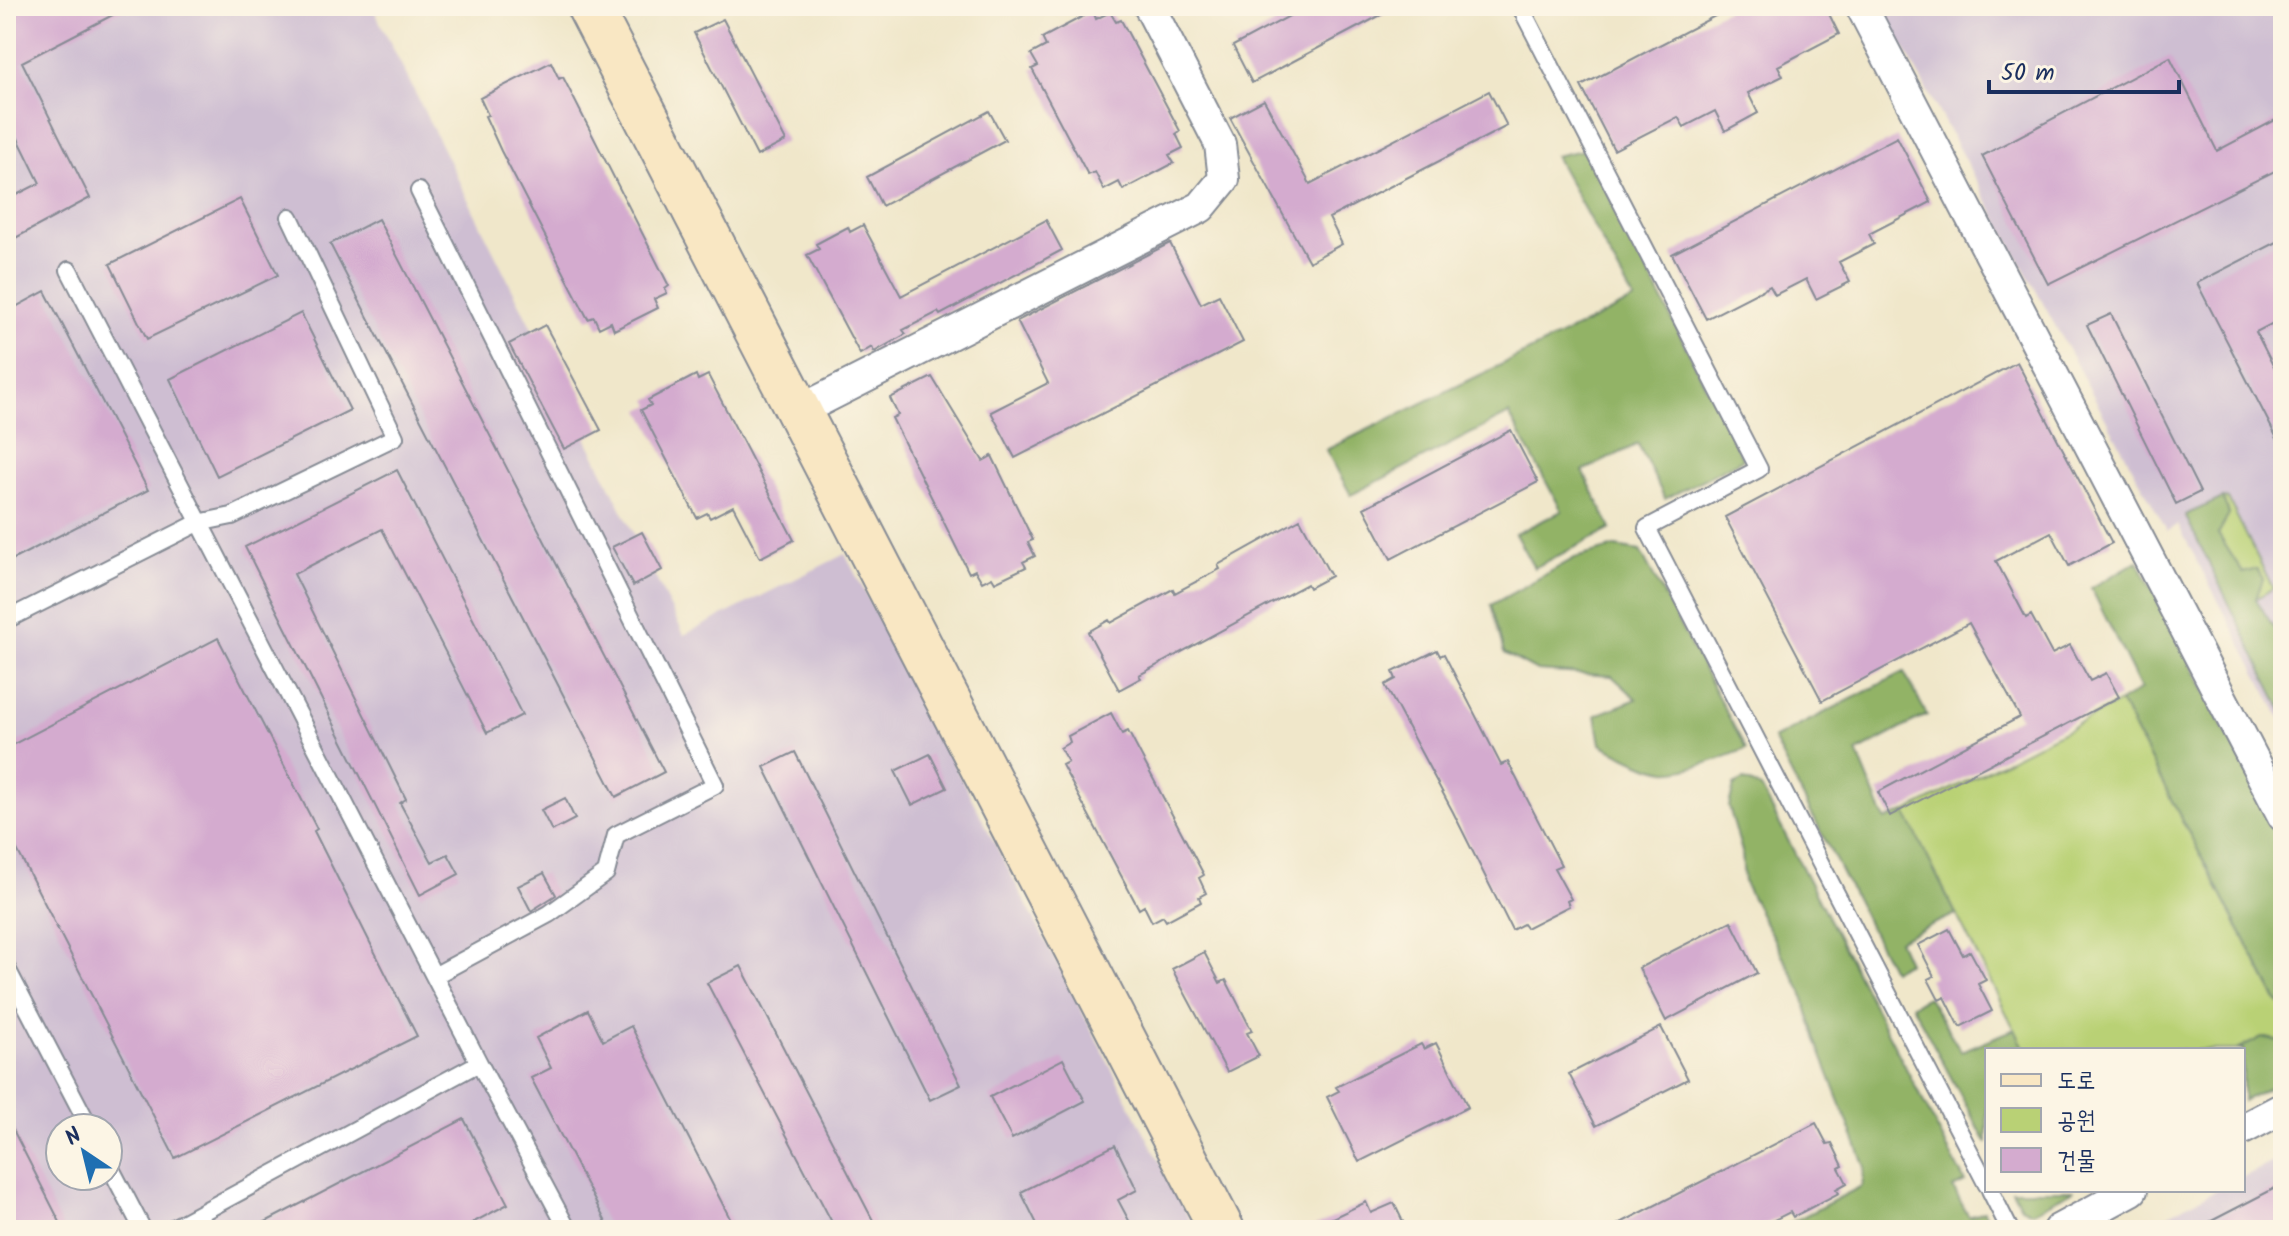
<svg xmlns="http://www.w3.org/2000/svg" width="2289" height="1236" viewBox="0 0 2289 1236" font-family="Kalam,'Poor Story',sans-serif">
  <rect width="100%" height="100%" fill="#fcf5e5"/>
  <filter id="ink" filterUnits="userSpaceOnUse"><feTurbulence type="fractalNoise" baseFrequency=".0125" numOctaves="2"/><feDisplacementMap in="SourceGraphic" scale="16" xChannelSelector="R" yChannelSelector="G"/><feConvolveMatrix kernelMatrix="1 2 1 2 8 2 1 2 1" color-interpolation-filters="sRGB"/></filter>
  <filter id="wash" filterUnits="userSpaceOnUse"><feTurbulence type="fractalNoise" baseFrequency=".006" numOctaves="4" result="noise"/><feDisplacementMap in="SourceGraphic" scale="32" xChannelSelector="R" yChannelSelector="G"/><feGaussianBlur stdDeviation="1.8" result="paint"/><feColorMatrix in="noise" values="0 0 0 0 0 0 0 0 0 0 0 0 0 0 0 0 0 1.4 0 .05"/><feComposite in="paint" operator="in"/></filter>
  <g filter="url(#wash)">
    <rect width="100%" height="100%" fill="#f0e7ca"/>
    <path fill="#cebed2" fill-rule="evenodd" d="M6,6H372L684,635L845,554L1195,1230H6ZM60,1128H108V1176H60Z
      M1881,6H2283V723L2178,525L2167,531Z
      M2283,1157V1230H2137L2217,1190H2243V1177Z"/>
    <path fill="#b9d175" stroke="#6a806a" stroke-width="2" d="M2223,498L2228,499L2273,588L2256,599L2259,585L2243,573L2218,534L2228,515Z
      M2120,702L2278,1003L2283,1002V1042L2262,1037L2237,1050H2025L1905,813Z"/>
    <path fill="#92b366" stroke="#567162" stroke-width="2" d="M1582,150L1591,160L1743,459L1665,499L1638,444L1583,471L1611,529L1534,568L1515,534L1562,511L1509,414L1351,495L1326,450L1634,300L1555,156Z
      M2223,498L2229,515L2218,534L2243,573L2257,569L2263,579L2256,599L2280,638L2283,639V712L2185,515Z
      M1615,547L1640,551L1746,749C1728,756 1685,773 1666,771C1643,767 1621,754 1601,744L1596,715L1637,699L1612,676L1537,671L1504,653L1491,605L1575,558Z
      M2138,561L2283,843V1002L2279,1004L2120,702L2141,689L2091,588Z
      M1904,672L1927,715L1857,752L1885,820L1905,812L1956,914L1898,940L1908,962L1892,970L1773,739Z
      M1744,780L1761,788L1965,1182L1953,1188L1969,1217L1984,1211L1991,1230H1777L1862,1186L1865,1167L1816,1040L1802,992L1744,883L1742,852L1729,807L1734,785Z
      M1928,997L1961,1051L2015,1029L2025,1050H1987V1144L1912,1005Z
      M2262,1037L2283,1042V1080L2243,1101V1050H2237Z
      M2012,1190H2074L2032,1212L2021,1207Z"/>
    <g id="blocks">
      <path fill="#d4abcf" d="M19,6H130L22,62L90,198L6,243V200L40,183L6,114V13Z
        M1308,6H1398L1252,83L1233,46Z
        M1734,6H1825L1839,34L1778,66L1783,76L1748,93L1758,113L1725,131L1715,111L1684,127L1678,117L1614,150L1581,86Z
        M1093,11L1096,19L1110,12L1116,22L1121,20L1180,131L1176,134L1183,148L1169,155L1174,163L1123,190L1119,182L1104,190L1095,172L1088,175L1032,69L1038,66L1031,54L1046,46L1042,38Z
        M723,19L786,141L757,156L694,33Z
        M2170,57L2217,151L2283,116V167L2048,284L1982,156Z
        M551,62L559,79L563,77L669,286L665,289L667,293L654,299L658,308L614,330L611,322L599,328L594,317L588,319L501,151L485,116L488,115L480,98Z
        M1489,91L1507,126L1329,218L1342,244L1309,262L1230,118L1264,100L1310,184Z
        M989,111L1005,140L882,206L867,177Z
        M1897,137L1931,202L1869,234L1874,244L1839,262L1850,282L1816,299L1806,279L1775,295L1770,286L1706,319L1672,254Z
        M240,199L278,275L147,339L110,264Z
        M378,219L664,772L616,797L330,244Z
        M1046,220L1062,250L940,315L938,312L903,330L906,334L874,352L872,347L860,354L807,255L819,249L816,244L848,227L850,232L863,225L901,296Z
        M2283,239V318L2256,332L2283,385V450L2197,283Z
        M1170,243L1201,304L1219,295L1243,342L1015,458L991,412L1048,383L1017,321Z
        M45,291L148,490L6,563V312Z
        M301,313L350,410L217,476L170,379Z
        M2111,314L2200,492L2176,504L2087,325Z
        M545,325L601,430L564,449L509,344Z
        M2017,362L2112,543L2069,566L2051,532L1996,561L2026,618L2031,615L2052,654L2070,645L2090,681L2106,673L2119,697L1890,816L1878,792L2020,717L1969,623L1822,701L1725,517Z
        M696,375L698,380L708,375L794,540L760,558L733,506L710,518L707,513L697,518L641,410L651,405L648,400Z
        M932,377L983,461L992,456L1033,540L1028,542L1035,556L1023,562L1026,567L995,582L992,577L982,582L975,570L969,573L892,418L898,415L890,398Z
        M1511,430L1538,482L1391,559L1364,508Z
        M397,470L522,715L487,733L382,529L294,574L406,799L400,803L432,862L448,854L459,874L420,895L245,547Z
        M1300,519L1331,576L1309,588L1307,584L1139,675L1141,678L1119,690L1088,632L1109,620L1111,623L1173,589L1175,593L1220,569L1218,565Z
        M642,532L662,570L633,586L612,547Z
        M218,638L317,829L314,831L417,1036L175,1158L6,828V748Z
        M1437,650L1440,656L1444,654L1501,765L1508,762L1561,865L1554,868L1571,899L1567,901L1569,906L1526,928L1523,924L1512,930L1453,812L1385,685L1396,679L1393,672Z
        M1111,713L1122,734L1128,731L1204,875L1199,878L1206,893L1199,897L1201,902L1166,921L1163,916L1152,922L1144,906L1139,909L1062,765L1068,762L1060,748L1070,742L1068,736Z
        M795,752L961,1085L930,1100L764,767Z
        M930,754L947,788L912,805L895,771Z
        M565,798L575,819L552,831L541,810Z
        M544,873L556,895L531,911L518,886Z
        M1731,921L1757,973L1666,1021L1639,968Z
        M1949,929L1963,955L1970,951L1986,980L1978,984L1992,1011L1960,1027L1945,997L1939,1000L1928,979L1934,976L1918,945Z
        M1204,952L1220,983L1226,980L1252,1031L1247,1033L1259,1056L1227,1072L1172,969Z
        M741,966L878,1230H836L707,983Z
        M588,1010L603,1041L631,1026L736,1230H610L531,1078L551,1068L536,1038Z
        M1661,1027L1688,1079L1596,1126L1569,1074Z
        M1436,1043L1468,1107L1359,1162L1327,1097L1339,1091L1336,1087L1383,1063L1421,1044L1424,1049Z
        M1063,1059L1085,1101L1012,1139L990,1097Z
        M6,1116L64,1230H6Z
        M464,1119L508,1204L459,1230H250Z
        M1816,1123L1827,1144L1832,1143L1843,1166L1839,1168L1847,1183L1836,1189L1839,1193L1793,1217L1790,1212L1754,1230H1607Z
        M1115,1145L1137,1190L1118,1200L1134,1230H1040L1021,1192Z
        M2283,1184V1230H2194Z
        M1366,1202L1371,1213L1394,1203L1407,1230H1307Z"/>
    </g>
  </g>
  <g filter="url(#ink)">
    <use href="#blocks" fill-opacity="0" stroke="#868b94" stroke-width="2"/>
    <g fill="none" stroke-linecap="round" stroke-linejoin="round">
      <g stroke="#868b94" stroke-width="20">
        <path id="lane" d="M1520,6L1759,469L1647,528L1987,1185
          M419,191L715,785L616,835L606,873L549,914L434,976
          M69,270L479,1063L169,1230
          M6,620L198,523L232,516L395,437L290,217
          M6,967L90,1128
          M479,1063L568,1230
          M108,1163L143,1230
          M1990,1190L2010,1230"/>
      </g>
      <g stroke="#868b94" stroke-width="34">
        <path id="street" d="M1861,6L2283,816
          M799,411L1201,207L1224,179L1220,144L1149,6
          M2243,1129L2283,1108
          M2058,1230L2132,1190"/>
      </g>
      <g stroke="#868b94" stroke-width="48">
        <path id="secondary" d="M589,6L1222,1230"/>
      </g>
      <use href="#lane" stroke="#fff" stroke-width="16"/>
      <use href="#street" stroke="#fff" stroke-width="30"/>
      <use href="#secondary" stroke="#f9e7c3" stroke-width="44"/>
    </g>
  </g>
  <rect width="2289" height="1236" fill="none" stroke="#fcf5e5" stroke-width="32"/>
  <rect x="1985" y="1048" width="260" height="144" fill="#fcf5e5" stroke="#a2a6af" stroke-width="2"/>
  <rect x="2001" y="1074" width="40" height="12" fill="#f9e7c3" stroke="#a2a6af" stroke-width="2"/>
  <text x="2057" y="1088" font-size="24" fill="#1b2f5e">도로</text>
  <rect x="2001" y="1108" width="40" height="24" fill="#b9d175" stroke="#a2a6af" stroke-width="2"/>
  <text x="2057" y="1128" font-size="24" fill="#1b2f5e">공원</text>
  <rect x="2001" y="1148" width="40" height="24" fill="#d4abcf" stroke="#a2a6af" stroke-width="2"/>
  <text x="2057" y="1168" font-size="24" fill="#1b2f5e">건물</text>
  <g transform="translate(84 1152) rotate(325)"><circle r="38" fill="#fcf5e5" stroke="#a2a6af" stroke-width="2"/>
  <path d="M0-6L14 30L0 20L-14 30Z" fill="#1f6fb2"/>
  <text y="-12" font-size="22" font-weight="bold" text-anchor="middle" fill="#1b2f5e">N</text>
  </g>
  <path d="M1989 80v12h190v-12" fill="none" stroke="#1b2f5e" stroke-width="4"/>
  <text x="2001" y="80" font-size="24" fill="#1b2f5e" stroke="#fcf5e5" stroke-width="6" paint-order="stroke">50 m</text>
</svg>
